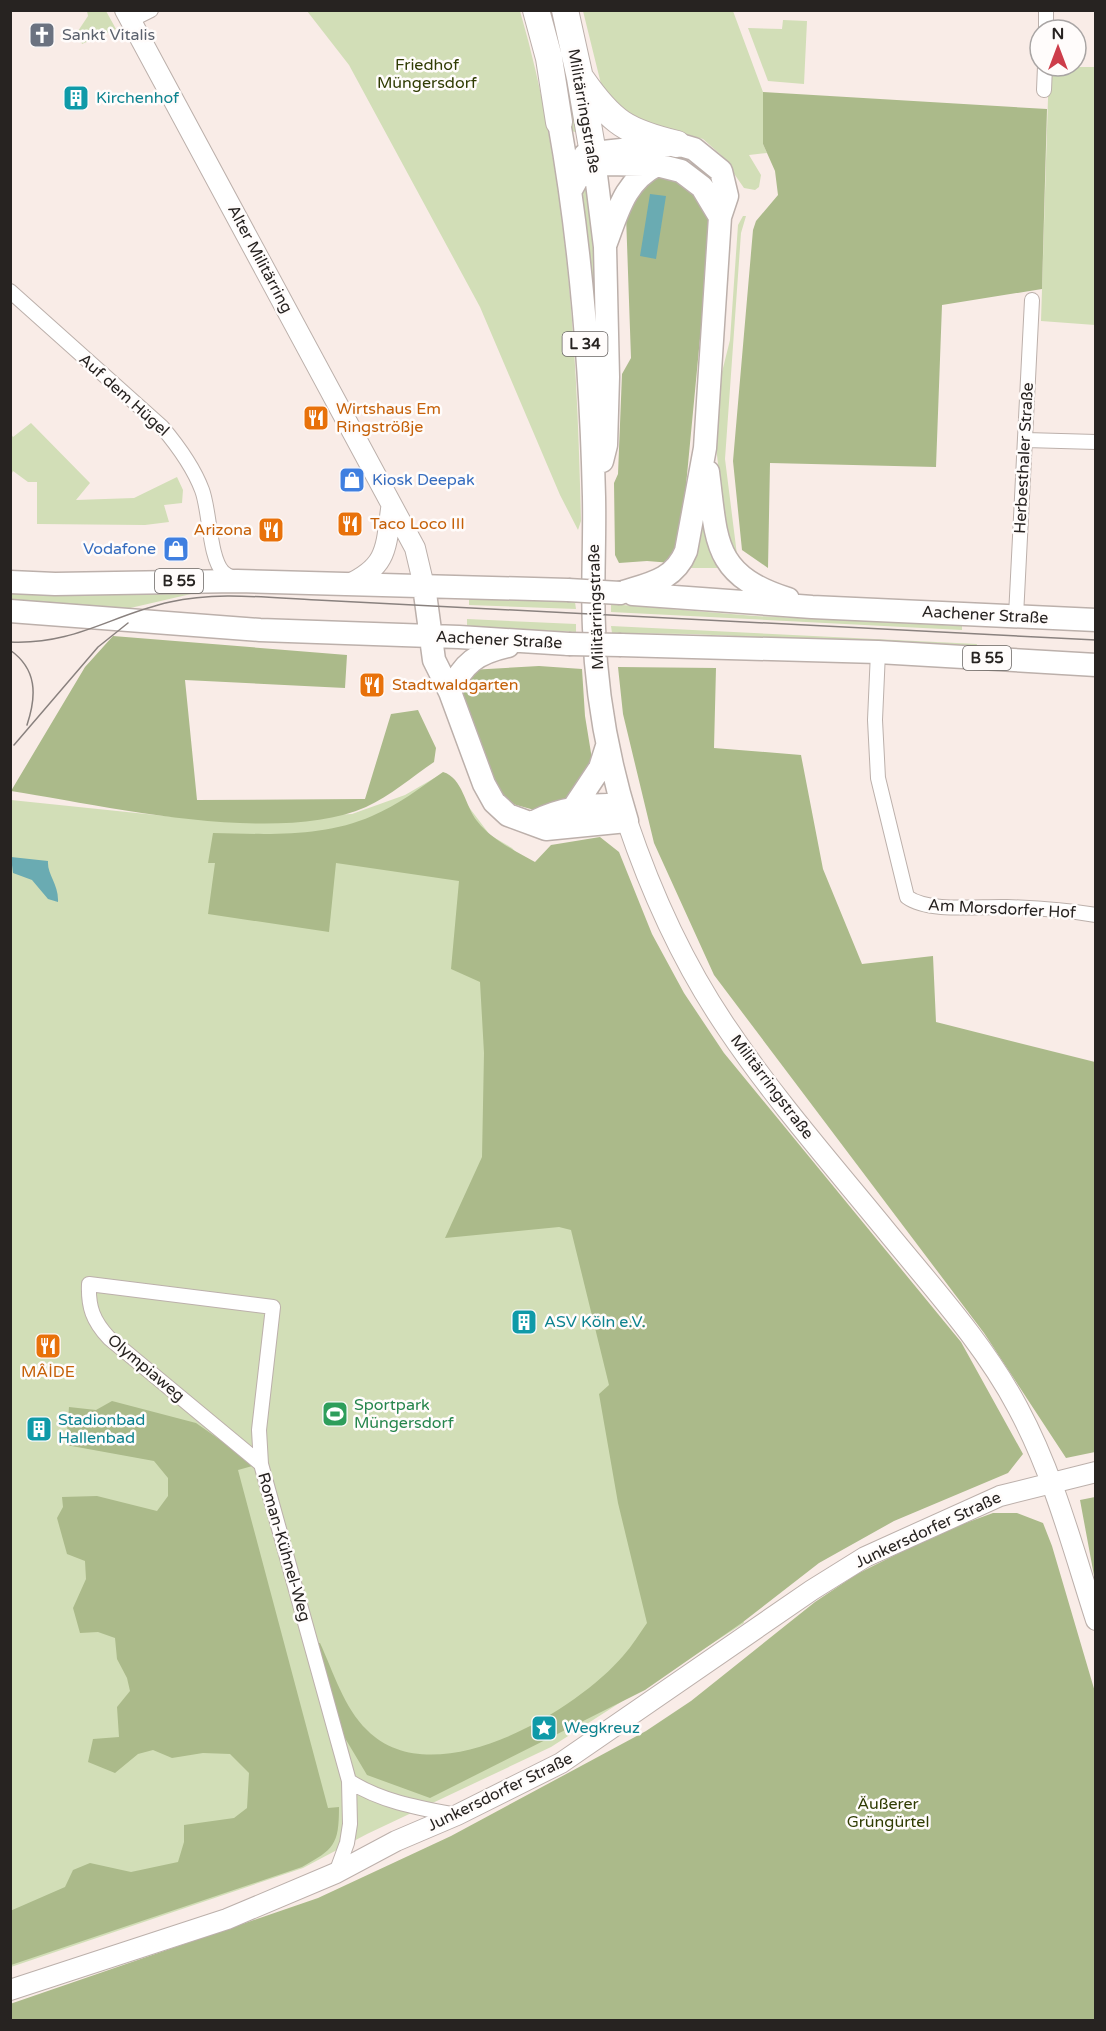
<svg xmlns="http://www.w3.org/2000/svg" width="1106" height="2031" viewBox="0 0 1106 2031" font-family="'Varela Round',sans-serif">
  <rect width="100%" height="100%" fill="#f9ece7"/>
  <path fill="#d2deb7" d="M87,11H106L116,29L82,44L78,31L88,16Z
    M307,11H520C568,176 577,350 581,521L578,530L560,495L480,307L349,65Z
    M547,11H552L553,15L578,133L572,131L566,88Z
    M583,11H733L763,92V144L767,153L749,155L761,175L759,187L755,190L744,188L721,155L703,139L624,117L602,88Z
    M783,20L807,21L804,84L768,81L748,28L782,29Z
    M1049,67H1095V325L1041,321Z
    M586,183L594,258L597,381L581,185Z
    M743,216H746L741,233L725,459L737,555L727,546L716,446L719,384L730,340L738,225Z
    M31,423L90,483L76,500L134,498L177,477L183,490L182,503L164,505L169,522L145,525L37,524V482H28L13,471L11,475V434L13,437Z
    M704,508L710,545L719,568H687Z
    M192,588L191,594L126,609L11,603V593Z
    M469,598L575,602L576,609L469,605Z
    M611,604L755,616L962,626V630L611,612Z
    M467,619L576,624V632L467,627Z
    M611,626L977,644L976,647L690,634L612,633Z
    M443,773L490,835L512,848L521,858L690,1491L744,1623L551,1747L367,1834L303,1868L11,1967V800L175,817L276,818L352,814L405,795Z"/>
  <path fill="#abba8a" d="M763,92L1047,109L1042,289L942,305L936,467L770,463L768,568L742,550L733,461L753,230L756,221L778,195L775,171L763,144Z
    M659,174L685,181L709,217V244L681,538L672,563L647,561L619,563L615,555L614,483L618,474L622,374L631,358L626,215L630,200Z
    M113,636L347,655L345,688L185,680L197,800L365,799L391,714L418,710L436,748L434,762C412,777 390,796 366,807C277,846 106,806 11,791L85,667Z
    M539,666L582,669L585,716L592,759L580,792L538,811L509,803L496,789L461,690L470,670Z
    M618,667L716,668L714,748L801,755L823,869L862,964L933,956L936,1022L1095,1062V1452L1066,1458L984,1333L714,975L654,843L623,714Z
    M443,772C463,778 465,806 477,821C492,840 514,850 535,862L551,845L600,837L619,852L652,934L684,993L724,1053L961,1342L1023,1454L1008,1473L894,1521L819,1563L743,1622L645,1690L430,1798L367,1775L336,1723L316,1643H320C333,1671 344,1708 367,1730C433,1797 575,1712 623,1656C632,1646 639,1634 647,1623L618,1503L599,1394L609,1385L571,1230L559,1227L445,1238L482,1157L484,1053L480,982L451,969L459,881L336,863L329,932L208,914L215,863H208L213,833C266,834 322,838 372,816C398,805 420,788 443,772Z
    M112,1401L196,1423L256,1465L238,1470L328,1808L339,1807C339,1845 334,1849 302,1867L11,1965L10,1911L65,1887L73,1870L90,1863L131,1872L178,1862L184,1842V1825L234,1818L247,1808L249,1773L230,1754L203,1753L172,1758L153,1750L138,1754L115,1773L88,1762L93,1739L119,1737L117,1707L130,1691L127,1678L117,1659L115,1638L98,1632L80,1633L73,1608L86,1579L85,1561L67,1554L57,1518L63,1507L62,1497L97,1496L157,1511L168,1496V1478L154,1461L66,1445L69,1407L96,1410Z
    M1095,1497H1096L1095,1581L1080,1500Z
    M993,1513H1017L1043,1523L1052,1546L1095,1692V2020H11L10,2004L318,1898L451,1836L646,1731L691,1701L815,1602L857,1574L941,1532Z"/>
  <path fill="#6aabb2" d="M650,194L666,196L656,259L640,256Z
    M11,857L48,861C47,875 59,884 58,902L48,899L32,880L13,873Z"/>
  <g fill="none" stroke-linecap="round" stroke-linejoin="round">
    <g stroke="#bcb0ab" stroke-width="16">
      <path id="street" d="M131,20L151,10
        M1046,30V10
        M1044,90L1045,66
        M10,291L162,427C178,446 193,466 202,490C210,511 209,557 223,572C226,575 231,577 235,579
        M1026,440L1096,442
        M1016,616L1032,300
        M878,652L875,720L878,778L907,897C929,913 980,906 1007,907C1037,908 1066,910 1096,915
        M261,1464L109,1338C93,1321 88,1307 89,1284L273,1307L259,1430L261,1464L349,1781L350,1824L347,1843L336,1873
        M349,1781C382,1802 419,1808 457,1815"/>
    </g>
    <g stroke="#bcb0ab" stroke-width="22">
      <path id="secondary" d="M125,10L415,548L424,586
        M347,585C387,567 386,549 391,509
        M627,821C651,892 684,965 727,1028C774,1098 830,1162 884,1228C931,1286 983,1342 1018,1408C1054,1475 1073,1549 1096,1620
        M10,1990L227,1919L336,1873L396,1841L457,1815L561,1763L812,1590L865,1557L1000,1496L1096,1472"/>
    </g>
    <g stroke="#bcb0ab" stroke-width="25">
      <path id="primary" d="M585,155L605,164L657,165L681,171L702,187L720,217
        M594,159L605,247L608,377L606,445L602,461
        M571,190L582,170L603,152L677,144L694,149L721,171L727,196L720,217L705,448L686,551C674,581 648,584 620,593
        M606,243C618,211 625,181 657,165
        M708,472C717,541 712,575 788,599
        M10,582L55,584L237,581L568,590
        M424,586L434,660L450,692L484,784L494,802L508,815L546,829L627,821C608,759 596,693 594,628C592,585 595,541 594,497C591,372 581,245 559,122
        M633,594L812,607L1096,620
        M10,611L260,630L459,637L569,644
        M621,645L878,652L1096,665
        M450,692C463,663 477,653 508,646
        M572,810L600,768L607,746
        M536,821C560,808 595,804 622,805"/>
    </g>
    <g stroke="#bcb0ab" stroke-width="28">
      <path id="highway" d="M536,10L549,58L559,122
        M565,10L580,78L594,159
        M582,80C612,123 627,132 677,144"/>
    </g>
    <use href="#street" stroke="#fff" stroke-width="14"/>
    <use href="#secondary" stroke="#fff" stroke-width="20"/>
    <use href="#primary" stroke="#fff" stroke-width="22"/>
    <use href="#highway" stroke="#fff" stroke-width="26"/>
    <path stroke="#89817e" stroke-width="1.5" d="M10,642C75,645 111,615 170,602C217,591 269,598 317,600L1096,640
      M10,650C37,669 37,695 27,725
      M14,745L98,647L128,623"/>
    <g stroke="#bcb0ab" stroke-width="25" stroke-linecap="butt">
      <path id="primary-bridge" d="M568,590L620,593
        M569,644L621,645"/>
    </g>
    <use href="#primary-bridge" stroke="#fff" stroke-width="22"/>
  </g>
  <defs>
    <g id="church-square" transform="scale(1.35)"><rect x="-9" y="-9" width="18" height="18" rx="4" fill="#6b7280" stroke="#fffcfb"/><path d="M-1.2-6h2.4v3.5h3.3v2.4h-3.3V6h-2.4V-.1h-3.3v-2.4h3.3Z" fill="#fff"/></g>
    <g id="building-square" transform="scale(1.35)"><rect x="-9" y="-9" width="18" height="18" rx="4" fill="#0f9aa8" stroke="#fffcfb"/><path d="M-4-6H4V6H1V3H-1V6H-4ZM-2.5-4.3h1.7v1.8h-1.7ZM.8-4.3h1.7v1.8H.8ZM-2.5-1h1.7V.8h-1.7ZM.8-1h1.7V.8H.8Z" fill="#fff"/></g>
    <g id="restaurant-square" transform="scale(1.35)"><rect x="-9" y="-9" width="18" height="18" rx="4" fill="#e8710a" stroke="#fffcfb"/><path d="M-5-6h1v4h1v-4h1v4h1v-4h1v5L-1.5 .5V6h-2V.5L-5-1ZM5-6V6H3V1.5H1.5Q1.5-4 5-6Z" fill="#fff"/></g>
    <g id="shop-square" transform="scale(1.35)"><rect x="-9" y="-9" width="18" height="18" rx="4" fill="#3f7fe0" stroke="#fffcfb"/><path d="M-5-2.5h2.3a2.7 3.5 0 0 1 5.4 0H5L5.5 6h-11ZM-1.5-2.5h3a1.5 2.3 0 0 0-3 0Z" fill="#fff"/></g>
    <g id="stadium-square" transform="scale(1.35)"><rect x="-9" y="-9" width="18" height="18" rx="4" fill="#2e9e5b" stroke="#fffcfb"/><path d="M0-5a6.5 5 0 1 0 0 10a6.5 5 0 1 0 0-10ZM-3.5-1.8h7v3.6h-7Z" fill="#fff"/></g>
    <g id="sight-square" transform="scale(1.35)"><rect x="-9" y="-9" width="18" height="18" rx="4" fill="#0f9aa8" stroke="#fffcfb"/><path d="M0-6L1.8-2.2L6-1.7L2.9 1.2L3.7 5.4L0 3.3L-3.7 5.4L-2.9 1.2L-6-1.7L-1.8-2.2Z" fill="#fff"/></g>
  </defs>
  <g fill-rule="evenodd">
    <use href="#church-square" x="42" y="35"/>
    <use href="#building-square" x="76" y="98"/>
    <use href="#restaurant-square" x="316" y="418"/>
    <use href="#shop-square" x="352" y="480"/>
    <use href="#restaurant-square" x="350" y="524"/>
    <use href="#restaurant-square" x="271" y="530"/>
    <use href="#shop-square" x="176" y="549"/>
    <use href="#restaurant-square" x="372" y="685"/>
    <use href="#building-square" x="524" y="1322"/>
    <use href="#restaurant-square" x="48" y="1346"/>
    <use href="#stadium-square" x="335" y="1414"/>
    <use href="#building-square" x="39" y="1429"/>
    <use href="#sight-square" x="544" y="1728"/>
  </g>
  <g text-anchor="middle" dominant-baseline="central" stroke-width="5" stroke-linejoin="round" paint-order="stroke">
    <g fill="#fffcfb" stroke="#686462" stroke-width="1.5">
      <rect x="562.5" y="332" width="45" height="24" rx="4.5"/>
      <rect x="155" y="569" width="48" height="24" rx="4.5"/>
      <rect x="963" y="646" width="48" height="24" rx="4.5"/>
    </g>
    <g font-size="15" font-weight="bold" fill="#272321">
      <text x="585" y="344">L 34</text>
      <text x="179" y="581">B 55</text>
      <text x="987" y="658">B 55</text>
    </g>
    <g font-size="16" fill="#5b616d" stroke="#fffcfb" text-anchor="start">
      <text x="62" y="35">Sankt Vitalis</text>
    </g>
    <g font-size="16" fill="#303c03" stroke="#fffcfb">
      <text x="427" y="65">Friedhof<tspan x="427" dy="18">Müngersdorf</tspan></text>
      <text x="888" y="1804">Äußerer<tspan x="888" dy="18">Grüngürtel</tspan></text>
    </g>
    <g font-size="16" fill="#0d838f" stroke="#fffcfb" text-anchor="start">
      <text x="96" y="98">Kirchenhof</text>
      <text x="544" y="1322">ASV Köln e.V.</text>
      <text x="58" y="1420">Stadionbad<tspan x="58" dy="18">Hallenbad</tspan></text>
      <text x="564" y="1728">Wegkreuz</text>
    </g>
    <g font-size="16" fill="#272321" stroke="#fffcfb">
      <text transform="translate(584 111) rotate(80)">Militärringstraße</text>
      <text transform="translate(260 259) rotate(62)">Alter Militärring</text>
      <text transform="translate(124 395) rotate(42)">Auf dem Hügel</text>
      <text transform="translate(1024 458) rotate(-87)">Herbesthaler Straße</text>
      <text transform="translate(596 607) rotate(-92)">Militärringstraße</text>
      <text transform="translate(985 615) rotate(3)">Aachener Straße</text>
      <text transform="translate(499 640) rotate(3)">Aachener Straße</text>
      <text transform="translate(1002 909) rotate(3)">Am Morsdorfer Hof</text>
      <text transform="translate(772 1087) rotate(53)">Militärringstraße</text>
      <text transform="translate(146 1368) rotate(40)">Olympiaweg</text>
      <text transform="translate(928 1530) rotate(-25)">Junkersdorfer Straße</text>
      <text transform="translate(284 1547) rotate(74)">Roman-Kühnel-Weg</text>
      <text transform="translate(500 1792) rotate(-26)">Junkersdorfer Straße</text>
    </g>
    <g font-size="16" fill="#c56008" stroke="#fffcfb" text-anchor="start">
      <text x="336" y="409">Wirtshaus Em<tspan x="336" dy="18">Ringströßje</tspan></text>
      <text x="370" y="524">Taco Loco III</text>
      <text x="252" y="530" text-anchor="end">Arizona</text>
      <text x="392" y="685">Stadtwaldgarten</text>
      <text x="48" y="1372" text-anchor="middle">MÂİDE</text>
    </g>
    <g font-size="16" fill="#366cbe" stroke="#fffcfb" text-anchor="start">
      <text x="372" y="480">Kiosk Deepak</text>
      <text x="156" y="549" text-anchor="end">Vodafone</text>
    </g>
    <g font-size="16" fill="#27864d" stroke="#fffcfb" text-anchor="start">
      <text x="354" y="1405">Sportpark<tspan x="354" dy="18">Müngersdorf</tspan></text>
    </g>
  </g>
  <rect width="1106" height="2031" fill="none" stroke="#272321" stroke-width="24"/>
  <g transform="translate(1058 48)"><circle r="28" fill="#fffcfb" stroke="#a9a5a4" stroke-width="1.5"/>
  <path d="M0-4.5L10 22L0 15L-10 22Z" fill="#cd3d4a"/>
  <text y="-9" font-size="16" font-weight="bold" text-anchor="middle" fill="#272321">N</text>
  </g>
</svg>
